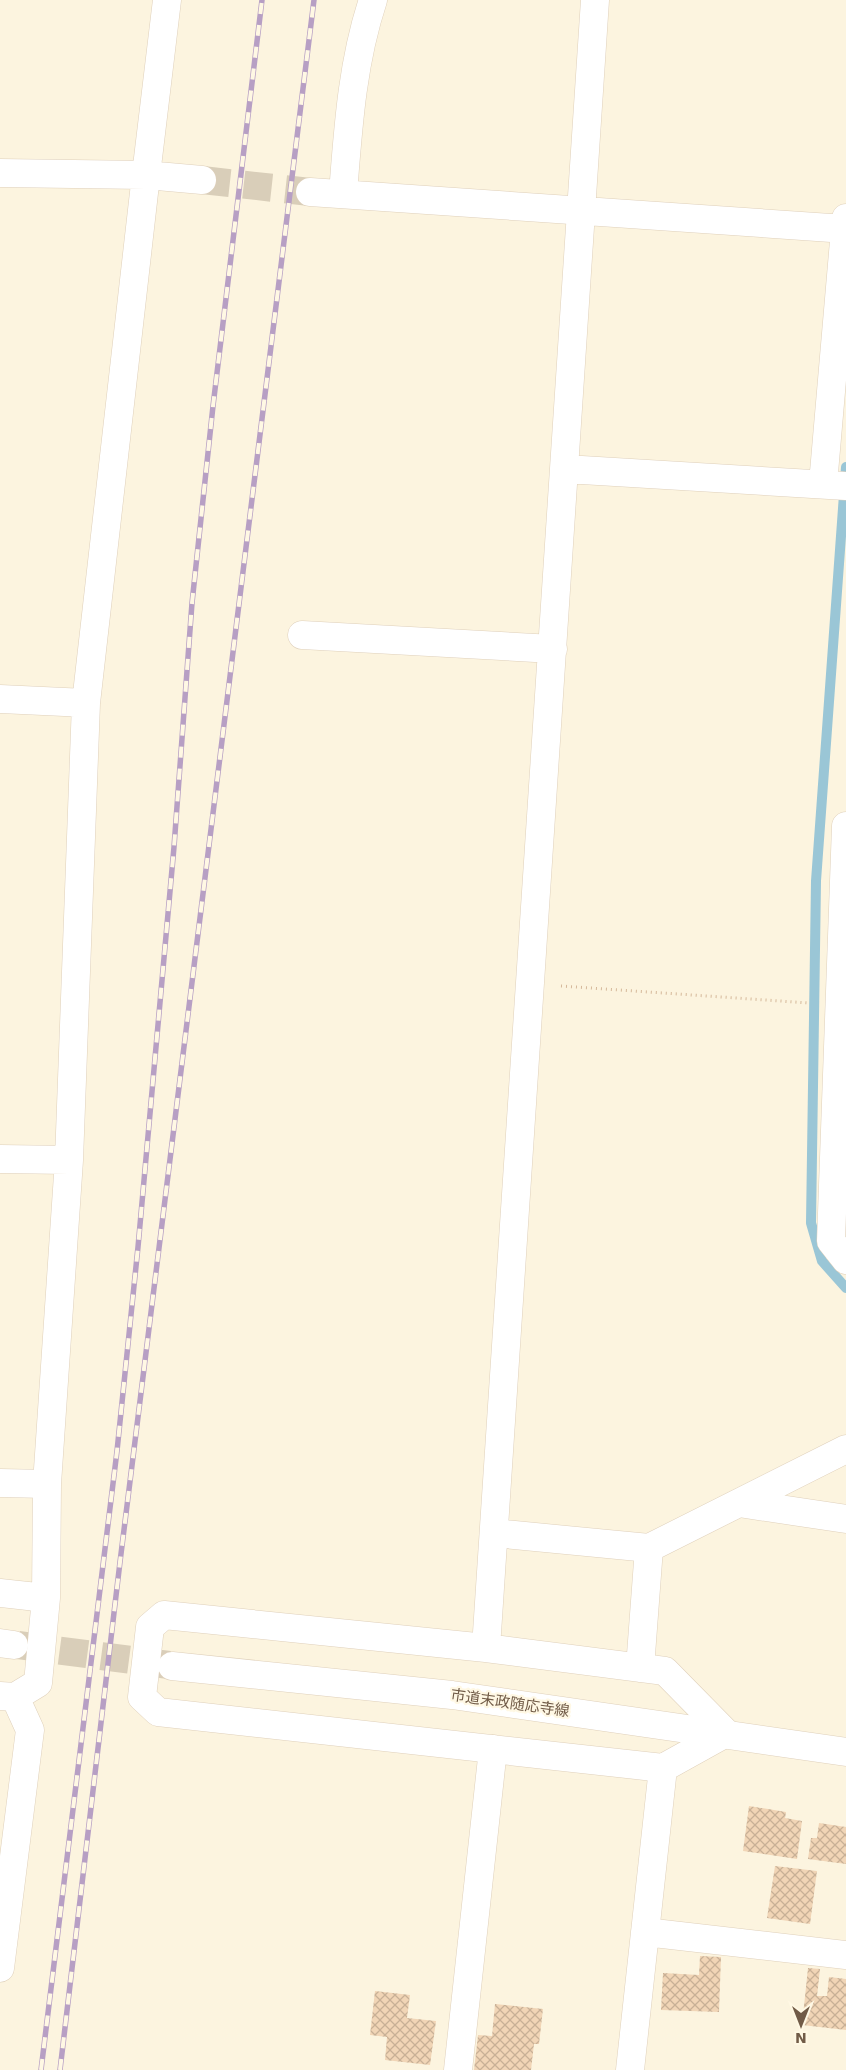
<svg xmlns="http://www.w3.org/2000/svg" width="846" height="2070" viewBox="0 0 846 2070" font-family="'DejaVu Sans','Noto Sans JP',sans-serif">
  <defs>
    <pattern id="building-cross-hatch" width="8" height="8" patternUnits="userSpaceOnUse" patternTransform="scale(1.25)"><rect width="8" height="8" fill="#f1d5b6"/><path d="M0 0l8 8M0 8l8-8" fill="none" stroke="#c8b096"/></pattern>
  </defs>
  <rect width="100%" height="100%" fill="#fcf4df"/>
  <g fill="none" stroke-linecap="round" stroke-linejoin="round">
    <path stroke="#9ac6d6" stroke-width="10" d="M846,467L816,881L811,1223L822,1261L846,1288"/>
  </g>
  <path fill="url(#building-cross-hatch)" d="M749,1806L786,1812L785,1818L802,1821L797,1859L743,1851Z
    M819,1823L846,1827V1864L808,1859L811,1838H817Z
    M775,1866L817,1871L810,1924L767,1918Z
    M700,1956L721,1957L719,2012L661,2010L663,1973L699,1975Z
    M808,1968L820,1969L817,1996H827L829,1977L846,1979V2030L802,2025Z
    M375,1991L410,1995L407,2018L436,2021L430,2065L385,2060L387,2037L370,2035Z
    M495,2004L543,2009L539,2044H534L531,2070H474L478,2035L492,2036Z"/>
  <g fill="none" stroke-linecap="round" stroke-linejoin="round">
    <path stroke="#d9ceb9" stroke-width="28" stroke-dasharray="28 14" stroke-linecap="butt" d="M202,180L310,192"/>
    <path stroke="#d9ceb9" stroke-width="28" stroke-dasharray="28 14" stroke-linecap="butt" d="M18,1645L169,1665"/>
    <g stroke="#dfd0bb" stroke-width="29">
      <path id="minor" d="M0,173L146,175L202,180
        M310,192L846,229
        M343,194C348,129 352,63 373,0
        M565,469L846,486
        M823,484L846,218
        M302,635L553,649
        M0,699L86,703
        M846,826L831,1241L846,1260
        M0,1159L69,1160
        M0,1483L47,1484L69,1160L86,703L146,175L167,0
        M739,1503L846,1519
        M494,1533L649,1548
        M0,1593L46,1598
        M164,1615L486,1648L665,1671L726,1733L663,1768L158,1712L142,1697L150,1627Z
        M486,1648L595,0
        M640,1668L649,1548L846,1449
        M0,1696L15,1697L38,1683L46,1598L47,1484
        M645,1932L846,1955
        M0,1968L30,1730L15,1697
        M458,2070L493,1749
        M630,2070L663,1768"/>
    </g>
    <g stroke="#dfd0bb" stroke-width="29">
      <path id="tertiary" d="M0,1643L14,1645
        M172,1666L452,1695L846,1752"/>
    </g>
    <path stroke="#d5b89a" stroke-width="3" stroke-dasharray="1 4" stroke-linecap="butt" d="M561,986L809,1003"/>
    <use href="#minor" stroke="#fff" stroke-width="28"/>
    <use href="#tertiary" stroke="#fff" stroke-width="28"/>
    <g stroke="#b79fc4" stroke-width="5.5">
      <path id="rail" d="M41,2070L117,1451L138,1247L174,847L192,603L213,406L262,0
        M60,2070L120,1562L314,0"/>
    </g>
    <use href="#rail" stroke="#fff8e4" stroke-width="4" stroke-dasharray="11" stroke-linecap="butt"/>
  </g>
  <g text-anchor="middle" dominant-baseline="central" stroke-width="4.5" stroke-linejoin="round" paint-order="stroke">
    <g font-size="15" fill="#715b47" stroke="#fff8e4">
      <text transform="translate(510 1703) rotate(8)">市道末政随応寺線</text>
    </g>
  </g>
  <g transform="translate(801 2025) rotate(180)" stroke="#fff8e4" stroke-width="4" paint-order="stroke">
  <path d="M0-4L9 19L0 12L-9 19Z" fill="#715b47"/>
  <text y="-8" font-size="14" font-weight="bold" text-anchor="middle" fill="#715b47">N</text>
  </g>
</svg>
